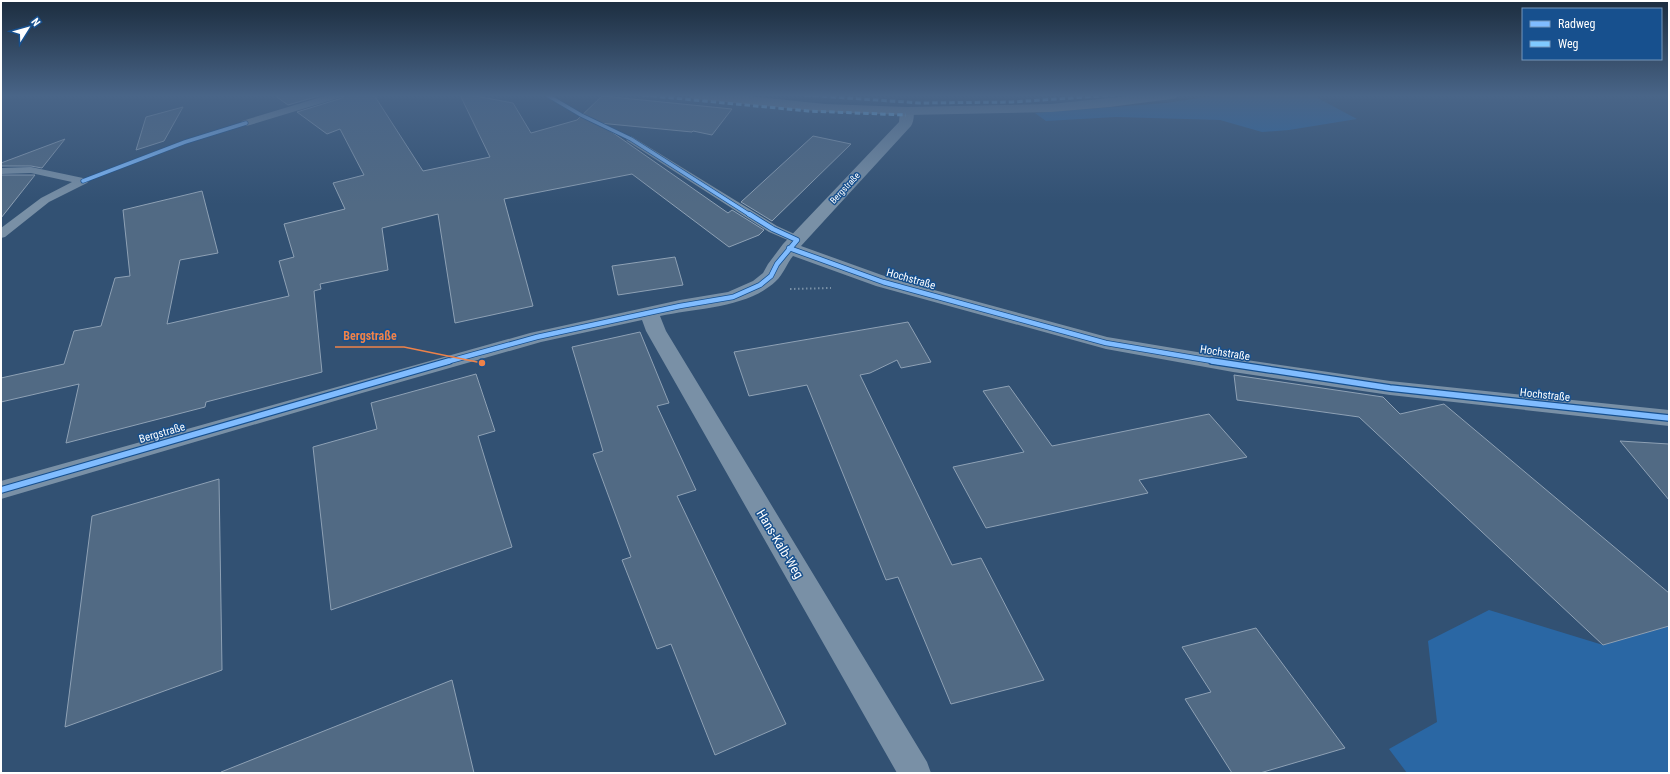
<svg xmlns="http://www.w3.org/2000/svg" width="1670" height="774" viewBox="0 0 1670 774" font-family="'Roboto Condensed',sans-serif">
  <rect width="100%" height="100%" fill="#325173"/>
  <path fill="#2a67a4" d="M1312,95L1357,119L1289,130L1262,132L1220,120L1116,117L1046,121L1035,113L1166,103L1213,96Z
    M1489,610L1603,645L1669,626V773H1407L1389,749L1437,722L1428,641Z"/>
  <path fill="#516a84" stroke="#8ea1b5" d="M274,95H322L288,105Z
    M345,95H374L423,171L490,157L460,95H470L513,103L531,133L577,120L602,96L732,109L712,135L693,131L692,132L599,123L728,213L732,210L764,230L759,235L729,247L632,174L504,199L533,306L455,323L438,214L382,228L388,270L320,284L321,289L314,291L322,372L206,402L205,407L66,443L79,384L1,402V378L64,364L74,331L101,326L115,278L130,276L123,210L202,191L218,253L180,260L167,324L289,296L279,261L294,257L284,224L345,209L333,183L364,175L340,129L327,134L297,112L342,98Z
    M183,107L164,141L136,150L146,117Z
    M813,136L851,144L772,221L741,202Z
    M65,139L42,168L31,166H1V163Z
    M1,175H35L1,218Z
    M675,257L683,285L618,295L612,266Z
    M908,322L931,362L901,368L897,360L870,373L860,375L952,565L981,558L1044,680L951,704L898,577L886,580L807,385L749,396L734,352Z
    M640,332L669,403L657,406L696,490L677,496L786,724L715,755L671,644L657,649L622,560L631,557L593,454L603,451L572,347Z
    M476,374L495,431L478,436L512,547L331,610L313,447L377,429L371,403Z
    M1234,375L1383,397L1400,414L1444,404L1669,593V626L1603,645L1359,417L1237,400Z
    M1009,386L1052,446L1209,414L1247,457L1139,480L1148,493L986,528L953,467L1024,452L983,391Z
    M1620,441L1669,444V500Z
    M219,479L222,670L65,727L92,516Z
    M1256,628L1345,748L1260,773H1232L1185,699L1211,692L1182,647Z
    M452,680L474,773H222L221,772Z"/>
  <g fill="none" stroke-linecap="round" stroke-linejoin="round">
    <path stroke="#7990a6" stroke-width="1.5" stroke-dasharray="1.5 2" stroke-linecap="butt" d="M605,127L613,131"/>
    <path stroke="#7990a6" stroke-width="2" stroke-dasharray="1.5 2.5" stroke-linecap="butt" d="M790,289L831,288"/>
    <path fill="#7990a6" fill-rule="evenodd" d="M328,95H344L342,97L250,125L246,126L241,123L242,121Z
      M631,136L777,226L801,237L803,240L801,243L797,244L769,232L627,141L626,139L627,137Z
      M31,167L83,178L89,181L87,183L49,202L5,237L1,238V228L41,198L72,182L31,173L1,174V168Z"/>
    <path fill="#7990a6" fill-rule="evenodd" d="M907,107L912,108C915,113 914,121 911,126L801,246L890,278L1107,337L1233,358L1390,381L1669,410V426L1390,395L1233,372L1106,349L876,286L793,256C787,263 783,275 776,281C748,308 697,308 660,316L666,331L927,762L931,773H897L646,331L642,320L541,342L362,393L1,499V481L530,333L680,300L728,292L753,281L763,273L768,264L783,244L899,122L900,111L902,108Z"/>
    <path fill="#758ba3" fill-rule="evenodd" d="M688,95H739L825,104L907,107L1051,104L1138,95H1178L1176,98L1171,99L1110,107L1051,112L907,115L825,112L695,99L690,98Z"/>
    <path stroke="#80caff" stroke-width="3" stroke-dasharray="5.5 3" stroke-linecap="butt" d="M643,95L808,111L906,115
      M805,95L920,103L1012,102L1114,95"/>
    <g stroke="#17508e" stroke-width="5">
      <path id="cycleway-far2" d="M547,95L581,115L631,139L750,215
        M83,181L185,142L246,123"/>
    </g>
    <g stroke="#17508e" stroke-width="6">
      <path id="cycleway-far1" d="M789,248L883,282L1106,343L1218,362
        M446,362L537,337L680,306L733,297L760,285L771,276L777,264L797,240L773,229L749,214"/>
    </g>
    <g stroke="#17508e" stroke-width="8">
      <path id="cycleway" d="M1212,361L1390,388L1669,418
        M1,490L449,361"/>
    </g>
    <use href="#cycleway-far2" stroke="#80bcff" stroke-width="3.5"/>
    <use href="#cycleway-far1" stroke="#80bcff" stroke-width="4.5"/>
    <use href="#cycleway" stroke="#80bcff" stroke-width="5.5"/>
  </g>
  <linearGradient id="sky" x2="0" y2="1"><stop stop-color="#1c2d3f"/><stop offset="0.47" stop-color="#496588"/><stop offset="1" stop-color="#496588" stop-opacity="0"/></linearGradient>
  <rect width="1670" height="204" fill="url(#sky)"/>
  <g text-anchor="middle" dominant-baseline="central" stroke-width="3" stroke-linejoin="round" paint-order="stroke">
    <g font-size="9" fill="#fff" stroke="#17508e">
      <text transform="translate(845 188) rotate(-47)">Bergstraße</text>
    </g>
    <g font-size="11" fill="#fff" stroke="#17508e">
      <text transform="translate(911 279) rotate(16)">Hochstraße</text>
      <text transform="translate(1225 353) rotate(9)">Hochstraße</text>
      <text transform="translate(1545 395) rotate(6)">Hochstraße</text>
      <text transform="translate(162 433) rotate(-16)">Bergstraße</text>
    </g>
    <g font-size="13" fill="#fff" stroke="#17508e">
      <text transform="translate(780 544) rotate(59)">Hans-Kalb-Weg</text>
    </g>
  </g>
  <path fill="none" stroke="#ee8249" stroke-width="1.5" d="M482 363L404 347H335"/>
  <circle fill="#ee8249" stroke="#17508e" stroke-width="1.5" cx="482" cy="363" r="4"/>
  <g font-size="12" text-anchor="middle" font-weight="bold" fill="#ee8249" stroke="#17508e" stroke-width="3" stroke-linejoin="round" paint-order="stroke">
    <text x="370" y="340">Bergstraße</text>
  </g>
  <rect width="1670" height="774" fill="none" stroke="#ffffff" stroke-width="4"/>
  <rect x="1522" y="8" width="140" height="52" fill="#17508e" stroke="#7496bb"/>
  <rect x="1530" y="21" width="20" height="6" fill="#80bcff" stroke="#7496bb"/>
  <text x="1558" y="28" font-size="12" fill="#ffffff">Radweg</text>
  <rect x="1530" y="41" width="20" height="6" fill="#80caff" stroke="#7496bb"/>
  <text x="1558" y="48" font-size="12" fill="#ffffff">Weg</text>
  <g transform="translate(28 28) rotate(53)" stroke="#17508e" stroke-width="3" paint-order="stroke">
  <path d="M0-3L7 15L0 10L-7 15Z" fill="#ffffff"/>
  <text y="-6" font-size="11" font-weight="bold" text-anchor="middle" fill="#ffffff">N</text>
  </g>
</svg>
